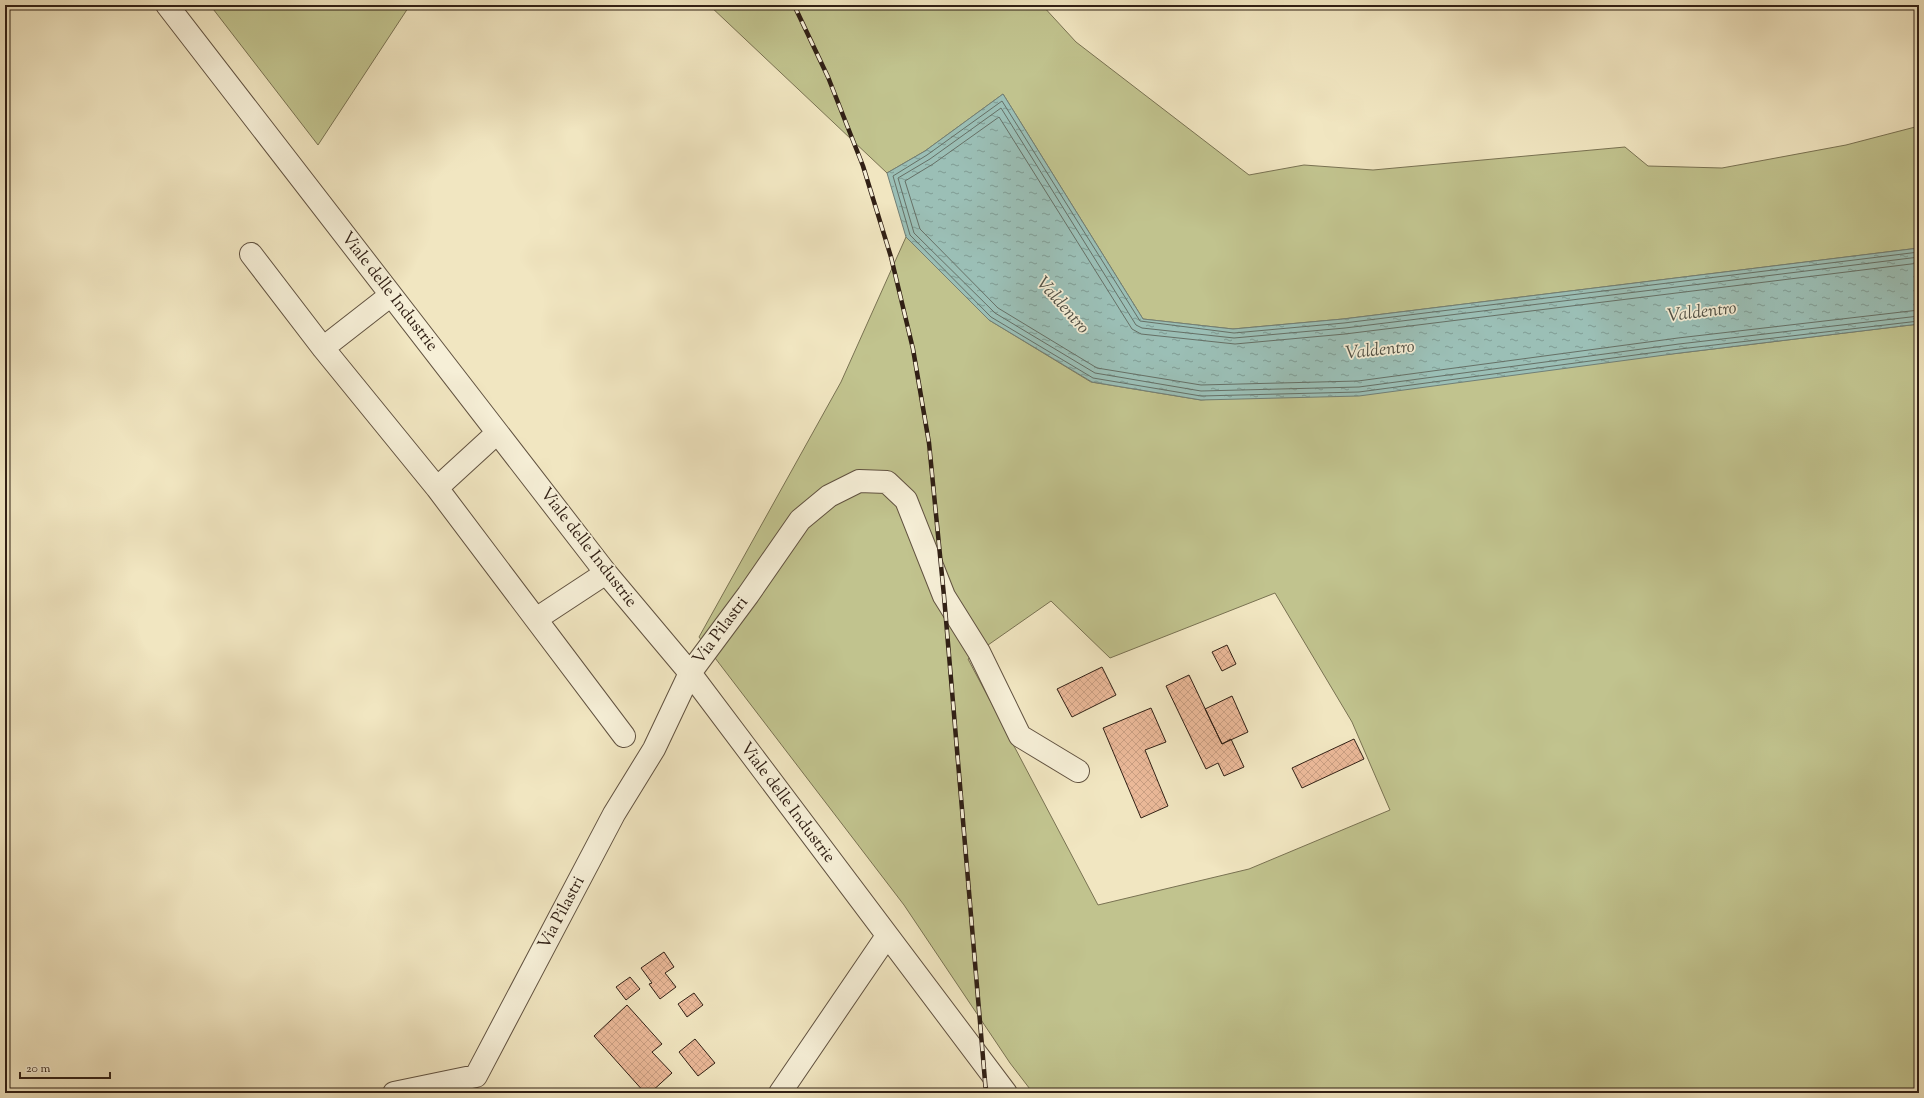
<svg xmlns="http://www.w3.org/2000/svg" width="1924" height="1098" viewBox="0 0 1924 1098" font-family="'Sorts Mill Goudy',serif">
  <defs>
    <pattern id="water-ripples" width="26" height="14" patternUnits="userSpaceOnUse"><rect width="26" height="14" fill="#9bbfb6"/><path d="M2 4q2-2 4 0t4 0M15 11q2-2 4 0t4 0" fill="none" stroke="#7f9b93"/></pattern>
    <pattern id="building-cross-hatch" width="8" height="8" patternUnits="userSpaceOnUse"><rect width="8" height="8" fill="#ebb999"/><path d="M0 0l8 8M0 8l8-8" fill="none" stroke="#ca9f83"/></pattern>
  </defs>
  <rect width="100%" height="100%" fill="#f1e6c1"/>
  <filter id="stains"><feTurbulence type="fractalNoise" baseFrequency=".005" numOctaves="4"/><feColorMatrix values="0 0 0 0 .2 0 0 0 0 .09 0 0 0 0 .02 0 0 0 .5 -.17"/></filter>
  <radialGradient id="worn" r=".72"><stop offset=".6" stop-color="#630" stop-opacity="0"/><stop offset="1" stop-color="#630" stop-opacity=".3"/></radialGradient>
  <path fill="#c1c38e" stroke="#797252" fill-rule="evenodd" d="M210,5H410L318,145Z
    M709,5H1042L1076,42L1249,175L1304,165L1373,170L1625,147L1648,166L1722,168L1846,145L1919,126V248L1343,319L1233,329L1143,319L1003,94L925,151L887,173Z
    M906,237L989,320L1091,382L1201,400L1680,353L1919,324V1093H1033L1010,1063L904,905L699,637L841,382ZM1275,593L1352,722L1390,810L1249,869L1098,905L968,659L1051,601L1110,658Z"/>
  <path fill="url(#water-ripples)" stroke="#717f76" d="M1003,94L1143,319L1233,329L1343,319L1919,248V324L1680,353L1359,396L1201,400L1092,382L989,320L906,237L887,173L925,151Z"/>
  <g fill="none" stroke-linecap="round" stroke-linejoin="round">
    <path stroke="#667066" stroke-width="1" d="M1919,252L1344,323L1234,333L1140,321L1002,101L927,155L893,176L910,235L991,317L1093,378L1201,396L1359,392L1680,349L1919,321
      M1919,257L1345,328L1234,338L1142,328L1136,325L1001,108L930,159L898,178L914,233L995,313L1095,373L1201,391L1359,387L1679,344L1919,316
      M1919,263L1345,334L1235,344L1141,334L1132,329L999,117L933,164L905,181L920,229L998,308L1097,368L1201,385L1358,381L1678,338L1919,310"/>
  </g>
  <path fill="url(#building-cross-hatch)" stroke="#312015" d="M1227,645L1236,664L1222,671L1212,652Z
    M1102,667L1116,695L1072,717L1057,689Z
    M1189,675L1222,744L1231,739L1244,767L1224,776L1218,763L1206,769L1166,686Z
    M1232,696L1248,732L1222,744L1205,709Z
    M1151,708L1166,742L1145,750L1168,806L1141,818L1103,728Z
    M1354,739L1364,759L1302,788L1292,768Z
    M664,952L674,967L665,973L676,987L660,999L649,984L652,983L641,968Z
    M630,977L640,989L626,1000L616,987Z
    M694,993L703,1005L687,1017L678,1004Z
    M627,1005L662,1044L652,1052L672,1073L650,1093H645L594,1036Z
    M695,1039L715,1063L698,1076L679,1052Z"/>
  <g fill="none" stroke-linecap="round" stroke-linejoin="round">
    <g stroke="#615240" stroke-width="24">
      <path id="minor" d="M167,5L606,573L690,673L1006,1093
        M251,254L323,348L437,488L624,736
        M323,348L391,295
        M437,488L497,433
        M536,619L606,573
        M394,1093L476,1076L614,814L654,749L690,673L748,595L800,520L829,496L859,481L887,482L906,500L944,596L979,652L1020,736L1078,771
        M780,1093L887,936"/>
    </g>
    <use href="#minor" stroke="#f6efd7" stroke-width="22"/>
    <g stroke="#312015" stroke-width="4.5">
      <path id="rail" d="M794,5L828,77L863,166L891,257L913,349L929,443L944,596L986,1093"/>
    </g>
    <use href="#rail" stroke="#f6efd7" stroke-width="3" stroke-dasharray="9" stroke-linecap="butt"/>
  </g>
  <g text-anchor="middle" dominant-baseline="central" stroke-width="3.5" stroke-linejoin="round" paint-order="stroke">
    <g font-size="17" fill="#312015" stroke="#f6efd7">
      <text transform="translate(389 292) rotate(52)">Viale delle Industrie</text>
      <text transform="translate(588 548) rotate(52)">Viale delle Industrie</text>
      <text transform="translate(721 631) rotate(-53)">Via Pilastri</text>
      <text transform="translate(787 803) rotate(53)">Viale delle Industrie</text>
      <text transform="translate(562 913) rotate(-62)">Via Pilastri</text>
    </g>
    <g font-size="18" font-style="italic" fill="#515045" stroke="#f6efd7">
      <text transform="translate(1062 306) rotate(48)">Valdentro</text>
      <text transform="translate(1702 313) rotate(-7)">Valdentro</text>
      <text transform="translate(1380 351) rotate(-6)">Valdentro</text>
    </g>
  </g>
  <rect width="1924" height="1098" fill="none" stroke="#f1e6c1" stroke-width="20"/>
  <rect x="6" y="6" width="1912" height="1086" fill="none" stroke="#312015" stroke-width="2"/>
  <rect x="10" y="10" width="1904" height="1078" fill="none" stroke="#312015"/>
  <path d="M20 1072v6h90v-6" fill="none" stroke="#312015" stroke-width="2"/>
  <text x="26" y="1072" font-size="12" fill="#312015" stroke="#f6efd7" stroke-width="3" paint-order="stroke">20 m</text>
  <rect width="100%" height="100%" filter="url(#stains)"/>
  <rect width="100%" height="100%" fill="url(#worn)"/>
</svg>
